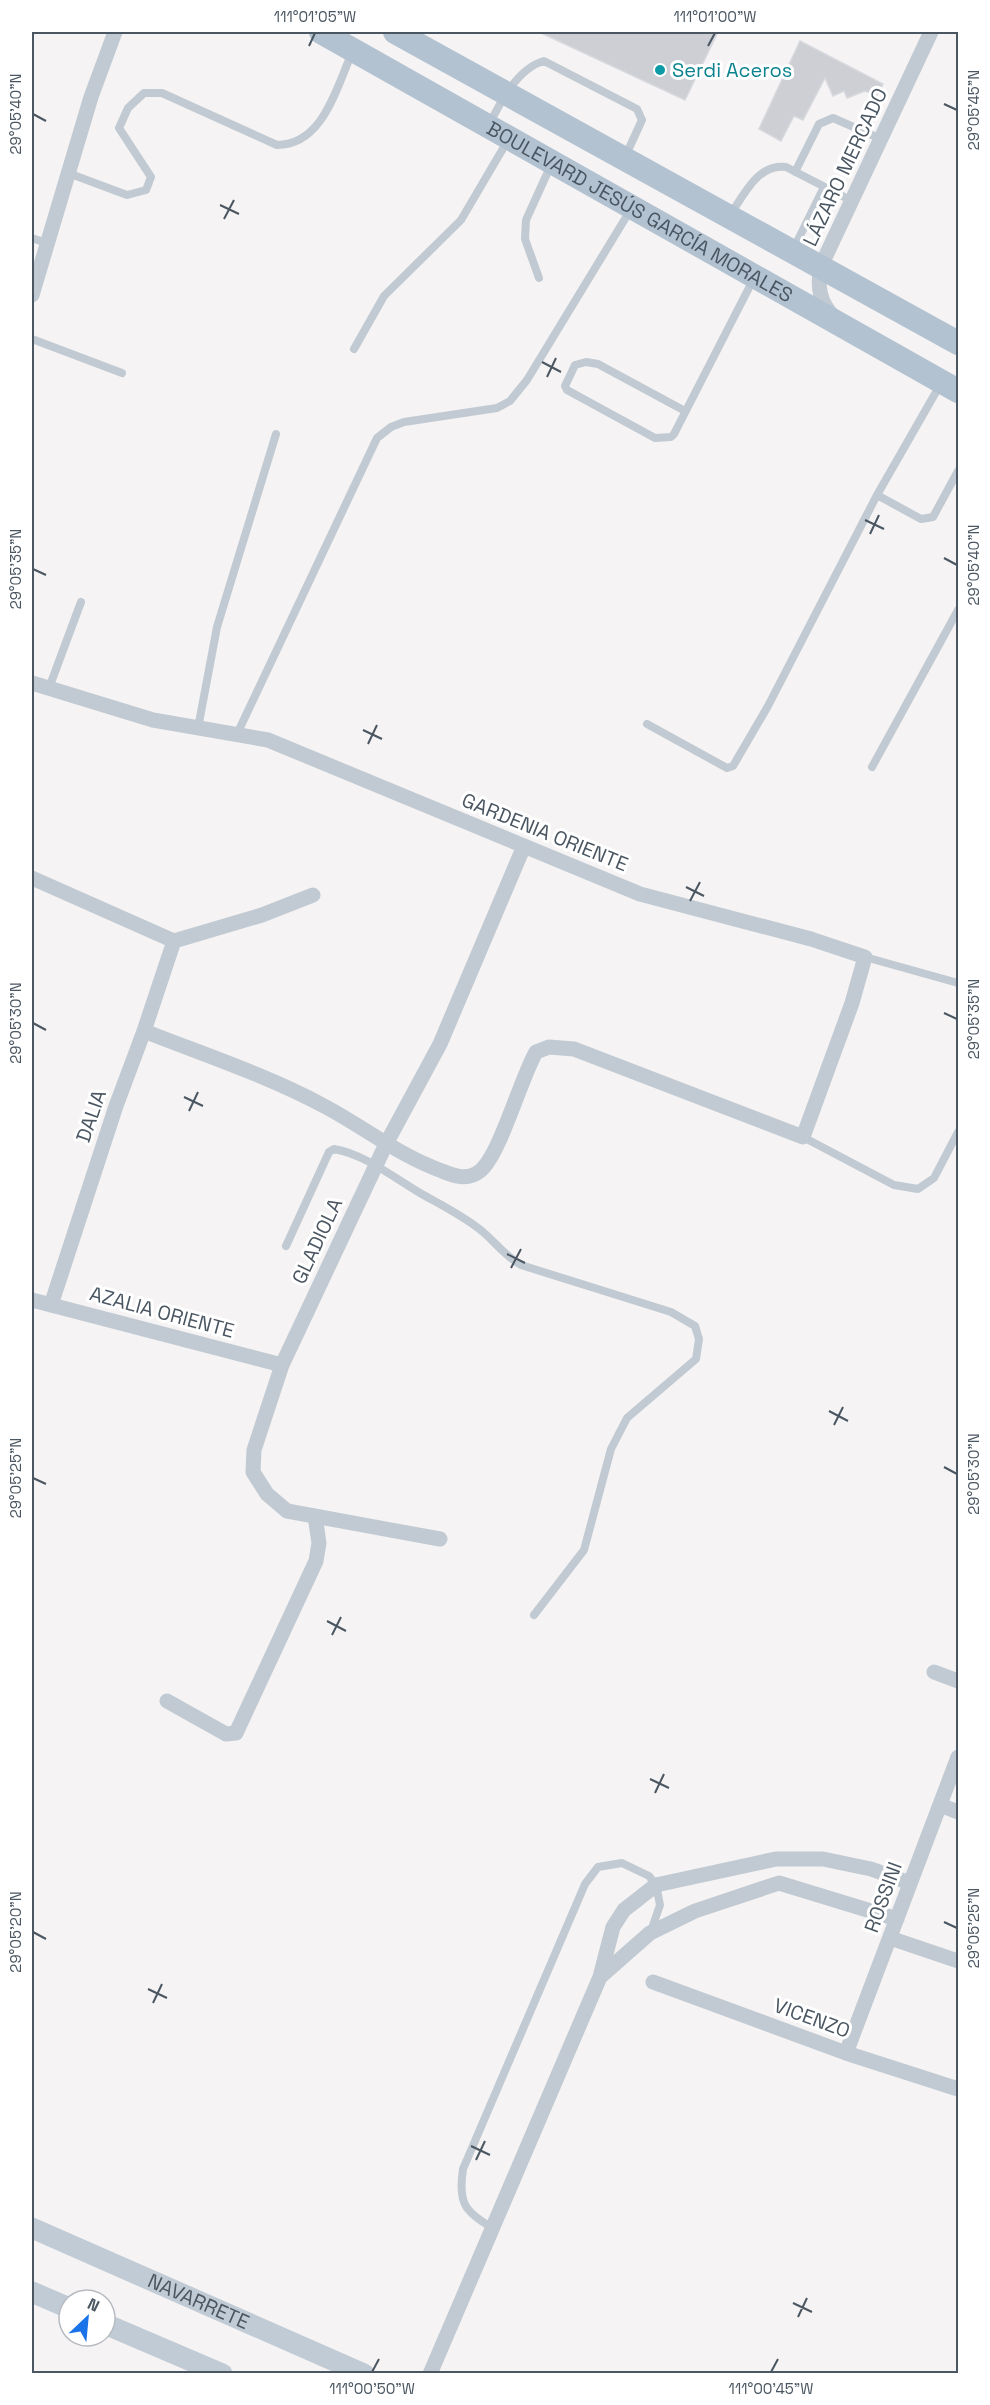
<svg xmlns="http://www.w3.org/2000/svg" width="990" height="2405" viewBox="0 0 990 2405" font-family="'Space Grotesk',sans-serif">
  <rect width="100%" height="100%" fill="#f5f3f3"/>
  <path fill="#cdcfd5" stroke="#d7d9de" stroke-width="1.5" d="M539,32H718L685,100Z
    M800,41L883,84L877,96L865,91L847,98L844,91L833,96L825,78L803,120L794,116L781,141L759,129Z"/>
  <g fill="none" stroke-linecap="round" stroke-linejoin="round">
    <path stroke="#c1cad2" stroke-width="8" d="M490,123C501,101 518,68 544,61L637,109L642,120L625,157
      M795,172L819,124L833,118L881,139
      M68,173L127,195L146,190L151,177L119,128L128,108L144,93H162L277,145C323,145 336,88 352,53
      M730,215C744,195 758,163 786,167L852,201
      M32,238L46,243
      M794,248L824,187
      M539,278L525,239L526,220L551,165
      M32,339L122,373
      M354,349L384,296L461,220L508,140
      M940,385L877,495L921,519L933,517L958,471
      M685,411L598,364L586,362L575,365L565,386L567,390L655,438L671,437L674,434L753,280
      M49,688L81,602
      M647,724L727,768L733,766L768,706L877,495
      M198,728L217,627L276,434
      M237,734L377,438L391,427L404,422L497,408L510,401L527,380L631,209
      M872,767L958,610
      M865,957L958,983
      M803,1137L894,1185L918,1189L934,1178L958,1132
      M286,1246L329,1152L334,1149C364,1154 393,1177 420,1193C441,1205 464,1216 483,1232C496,1243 505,1256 521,1265L671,1312L695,1326L699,1339L696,1359L627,1418L611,1449L584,1550L534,1615
      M493,2228C464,2212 458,2202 463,2169L585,1884L598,1867L622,1863L649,1876L656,1885L660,1905L651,1931"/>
    <path stroke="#c1cad2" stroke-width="15" d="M32,295L91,97L115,32
      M834,317C819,302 817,286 821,266L931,32
      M32,683L153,720L268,740L640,894L811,939L865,957L852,1003L803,1137L574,1049L549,1047L536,1052C520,1080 500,1155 480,1171C468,1181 454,1176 442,1171C400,1156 365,1128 326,1107C269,1076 205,1055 144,1031
      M32,878L174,941
      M174,941L262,915L313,895
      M32,1300L282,1365
      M51,1305L116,1106L144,1031L174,941
      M440,1539L287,1511L267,1494L253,1472L254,1450L282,1365L386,1144L440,1044L524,846
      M934,1672L958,1681
      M167,1701L226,1734L236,1733L316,1561L319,1543L315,1516
      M940,1805L958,1812
      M890,1938L958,1961
      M600,1977L650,1933L695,1911L779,1883L897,1919
      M653,1982L846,2053L958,2089
      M846,2053L958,1757
      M430,2374L600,1977L613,1927L624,1910L656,1885L776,1859H823L871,1869L910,1883"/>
    <g stroke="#c1cbd6" stroke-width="21">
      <path id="s1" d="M32,2228L364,2374"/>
      <path d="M32,2292L69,2308"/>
      <path d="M105,2324L222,2374"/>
    </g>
    <g stroke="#b3c2d1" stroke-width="24">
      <path id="s2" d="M321,32L958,391"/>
      <path d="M395,32L958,343"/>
    </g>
  </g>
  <path fill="none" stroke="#4a5661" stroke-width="2" d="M309,46L315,33M708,46L715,33M944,104L957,110M33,114L46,121M220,205L239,214M224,219L234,200M542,362L561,372M547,377L556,358M865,520L884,529M870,534L879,515M944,558L957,565M33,569L46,575M363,730L382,739M368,744L377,725M686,887L704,896M690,901L700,882M944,1013L957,1019M33,1023L46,1030M184,1097L203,1106M189,1111L198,1092M507,1254L525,1263M511,1268L521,1249M829,1411L848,1421M834,1425L843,1407M944,1467L957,1474M33,1478L46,1484M327,1621L346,1631M332,1635L341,1617M650,1779L669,1788M655,1793L664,1774M944,1922L957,1928M33,1932L46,1939M148,1989L167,1998M153,2003L162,1984M471,2146L490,2155M476,2160L485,2141M793,2303L812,2312M798,2317L807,2298M372,2372L379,2359M771,2372L778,2359"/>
  <circle fill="#0f9aa8" stroke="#fff" stroke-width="2" cx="660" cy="70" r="6"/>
  <g text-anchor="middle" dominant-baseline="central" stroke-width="6" stroke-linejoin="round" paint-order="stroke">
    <g font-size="20" fill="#0d838f" stroke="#fff" text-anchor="start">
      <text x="672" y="70">Serdi Aceros</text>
    </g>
    <g font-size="20" fill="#4a5661" stroke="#fff">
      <text transform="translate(845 167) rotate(-65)">LÁZARO MERCADO</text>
      <text stroke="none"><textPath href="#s2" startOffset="366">BOULEVARD JESÚS GARCÍA MORALES</textPath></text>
      <text transform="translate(545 832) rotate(22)">GARDENIA ORIENTE</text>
      <text transform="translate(91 1116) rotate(-71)">DALIA</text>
      <text transform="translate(317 1241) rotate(-65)">GLADIOLA</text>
      <text transform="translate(162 1312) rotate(15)">AZALIA ORIENTE</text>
      <text transform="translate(883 1897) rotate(-70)">ROSSINI</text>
      <text transform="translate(812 2018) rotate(20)">VICENZO</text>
      <text stroke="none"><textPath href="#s1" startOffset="182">NAVARRETE</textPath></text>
    </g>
  </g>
  <rect width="990" height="2405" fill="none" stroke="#ffffff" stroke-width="66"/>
  <g transform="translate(87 2318) rotate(26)"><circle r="28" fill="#ffffff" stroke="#b7bbc0" stroke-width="1.5"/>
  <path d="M0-4.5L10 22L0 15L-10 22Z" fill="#1a73e8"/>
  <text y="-9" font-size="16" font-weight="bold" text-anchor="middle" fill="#4a5661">N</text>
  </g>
  <rect x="33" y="33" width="924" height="2339" fill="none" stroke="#4a5661" stroke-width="2"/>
  <g font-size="15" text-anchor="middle" fill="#4a5661">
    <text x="315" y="22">111°01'05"W</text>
    <text x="715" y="22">111°01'00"W</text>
    <text transform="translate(974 110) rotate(-90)" y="5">29°05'45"N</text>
    <text transform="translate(16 114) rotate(-90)" y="5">29°05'40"N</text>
    <text transform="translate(974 565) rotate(-90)" y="5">29°05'40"N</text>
    <text transform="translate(16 569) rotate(-90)" y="5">29°05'35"N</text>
    <text transform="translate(974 1019) rotate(-90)" y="5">29°05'35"N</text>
    <text transform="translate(16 1023) rotate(-90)" y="5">29°05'30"N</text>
    <text transform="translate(974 1474) rotate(-90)" y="5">29°05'30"N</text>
    <text transform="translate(16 1478) rotate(-90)" y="5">29°05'25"N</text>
    <text transform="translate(974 1928) rotate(-90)" y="5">29°05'25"N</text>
    <text transform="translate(16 1932) rotate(-90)" y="5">29°05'20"N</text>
    <text x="372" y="2394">111°00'50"W</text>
    <text x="771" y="2394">111°00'45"W</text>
  </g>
</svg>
